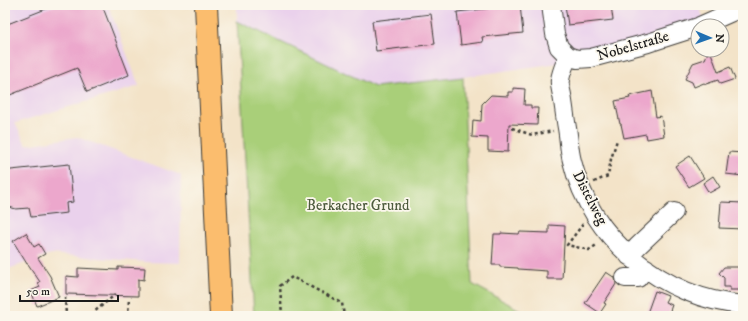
<svg xmlns="http://www.w3.org/2000/svg" width="748" height="321" viewBox="0 0 748 321" font-family="'IM FELL DW Pica',serif">
  <rect width="100%" height="100%" fill="#fbf7ec"/>
  <filter id="ink" filterUnits="userSpaceOnUse"><feTurbulence type="fractalNoise" baseFrequency=".025" numOctaves="2"/><feDisplacementMap in="SourceGraphic" scale="8" xChannelSelector="R" yChannelSelector="G"/><feConvolveMatrix kernelMatrix="1 2 1 2 8 2 1 2 1" color-interpolation-filters="sRGB"/></filter>
  <filter id="wash" filterUnits="userSpaceOnUse"><feTurbulence type="fractalNoise" baseFrequency=".012" numOctaves="4" result="noise"/><feDisplacementMap in="SourceGraphic" scale="16" xChannelSelector="R" yChannelSelector="G"/><feGaussianBlur stdDeviation="0.9" result="paint"/><feColorMatrix in="noise" values="0 0 0 0 0 0 0 0 0 0 0 0 0 0 0 0 0 1.4 0 .05"/><feComposite in="paint" operator="in"/></filter>
  <g filter="url(#wash)">
    <rect width="100%" height="100%" fill="#f3e3c8"/>
    <path fill="#ead1ec" d="M5,5H108L139,86L15,123L26,145L77,137L181,175L180,263L146,262L51,254L5,270Z
      M237,5H699L705,24L591,58L463,77L375,87L237,21Z"/>
    <path fill="#a9cf79" stroke="#62764a" d="M237,21L375,87L463,77L472,284L531,316H254Z"/>
    <g id="blocks">
      <path fill="#eca7cc" d="M56,5H102L129,75L87,92L77,68L5,97V25Z
        M520,5L523,33L482,37L483,42L461,45L457,12Z
        M565,5H611L613,20L568,25Z
        M431,14L435,44L376,51L372,21Z
        M709,50H710L718,72L730,67L735,79L720,84L718,80L706,84L704,83L694,87L692,82L685,79L693,63L705,59Z
        M513,88L525,89L524,105H531V108H538L537,125L509,124L508,152L488,151V138L472,137L473,120L481,121L482,104L491,95L508,96V92H513Z
        M652,91L656,117L661,116L664,136L647,139L646,134L624,138L621,124H620L615,101L630,98L629,96Z
        M729,152L743,153V176L726,174Z
        M690,156L704,178L689,187L675,166Z
        M69,164L73,202L66,203L67,213L31,217L29,208L16,209L5,206V173L11,170Z
        M713,176L720,187L709,193L703,183Z
        M721,202L743,203V229L719,228Z
        M549,225L565,226L562,279H547V271L518,269V268L500,267V265H492L494,234H501V233L519,234L520,232L549,233Z
        M26,233L34,247L39,244L45,254L38,258L50,276L59,297L37,306L31,291L40,287L38,283L40,282L28,264H27L13,241Z
        M118,267L145,268L144,280L138,279V296L66,294V276L78,277V268L118,270Z
        M724,267H743V290H730V287H724V278L719,273Z
        M606,272L615,278L616,284L604,303L606,304L600,313L585,303Z
        M655,291L668,296L665,302L672,305L668,316H646Z"/>
    </g>
  </g>
  <g filter="url(#ink)">
    <use href="#blocks" fill-opacity="0" stroke="#3c3a36" stroke-width="1"/>
    <g fill="none" stroke-linecap="round" stroke-linejoin="round">
      <g stroke="#3c3a36" stroke-width="20">
        <path id="minor" d="M551,5L555,34L559,47L568,56
          M700,26L743,7
          M568,56C565,64 561,72 560,80C559,84 561,90 562,95C564,106 565,117 567,128C569,139 569,150 572,161C591,240 663,298 743,305
          M568,56L577,59L591,58L648,43L698,27
          M629,256L638,246L674,212
          M625,278H638L646,268"/>
      </g>
      <g stroke="#3c3a36" stroke-width="24">
        <path id="major" d="M206,5L221,316"/>
      </g>
      <path stroke="#3c3a36" stroke-width="2.5" stroke-dasharray="3 3" stroke-linecap="butt" d="M512,128L532,135L553,131
        M594,182L608,176L611,159L617,140
        M583,224L567,245L589,250L598,244
        M65,297L66,316
        M94,316V312L116,294
        M128,316L129,298
        M282,316L280,286L292,277L342,303L344,316"/>
      <use href="#minor" stroke="#fff" stroke-width="18"/>
      <use href="#major" stroke="#fbbd6e" stroke-width="22"/>
    </g>
  </g>
  <g text-anchor="middle" dominant-baseline="central" stroke-width="3.5" stroke-linejoin="round" paint-order="stroke">
    <g font-size="15" fill="#1c1c1c" stroke="#fbf7ec">
      <text transform="translate(633 46) rotate(-16)">Nobelstraße</text>
      <text transform="translate(590 198) rotate(63)">Distelweg</text>
    </g>
    <g font-size="15" fill="#4d5b3d" stroke="#fbf7ec">
      <text x="358" y="205">Berkacher Grund</text>
    </g>
  </g>
  <rect width="748" height="321" fill="none" stroke="#fbf7ec" stroke-width="20"/>
  <g transform="translate(710 38) rotate(92)"><circle r="19" fill="#fbf7ec" stroke="#a29f99"/>
  <path d="M0-3L7 15L0 10L-7 15Z" fill="#1f6fb2"/>
  <text y="-6" font-size="11" font-weight="bold" text-anchor="middle" fill="#1c1c1c">N</text>
  </g>
  <path d="M20 295v6h98v-6" fill="none" stroke="#1c1c1c" stroke-width="2"/>
  <text x="26" y="295" font-size="12" fill="#1c1c1c" stroke="#fbf7ec" stroke-width="3" paint-order="stroke">50 m</text>
</svg>
